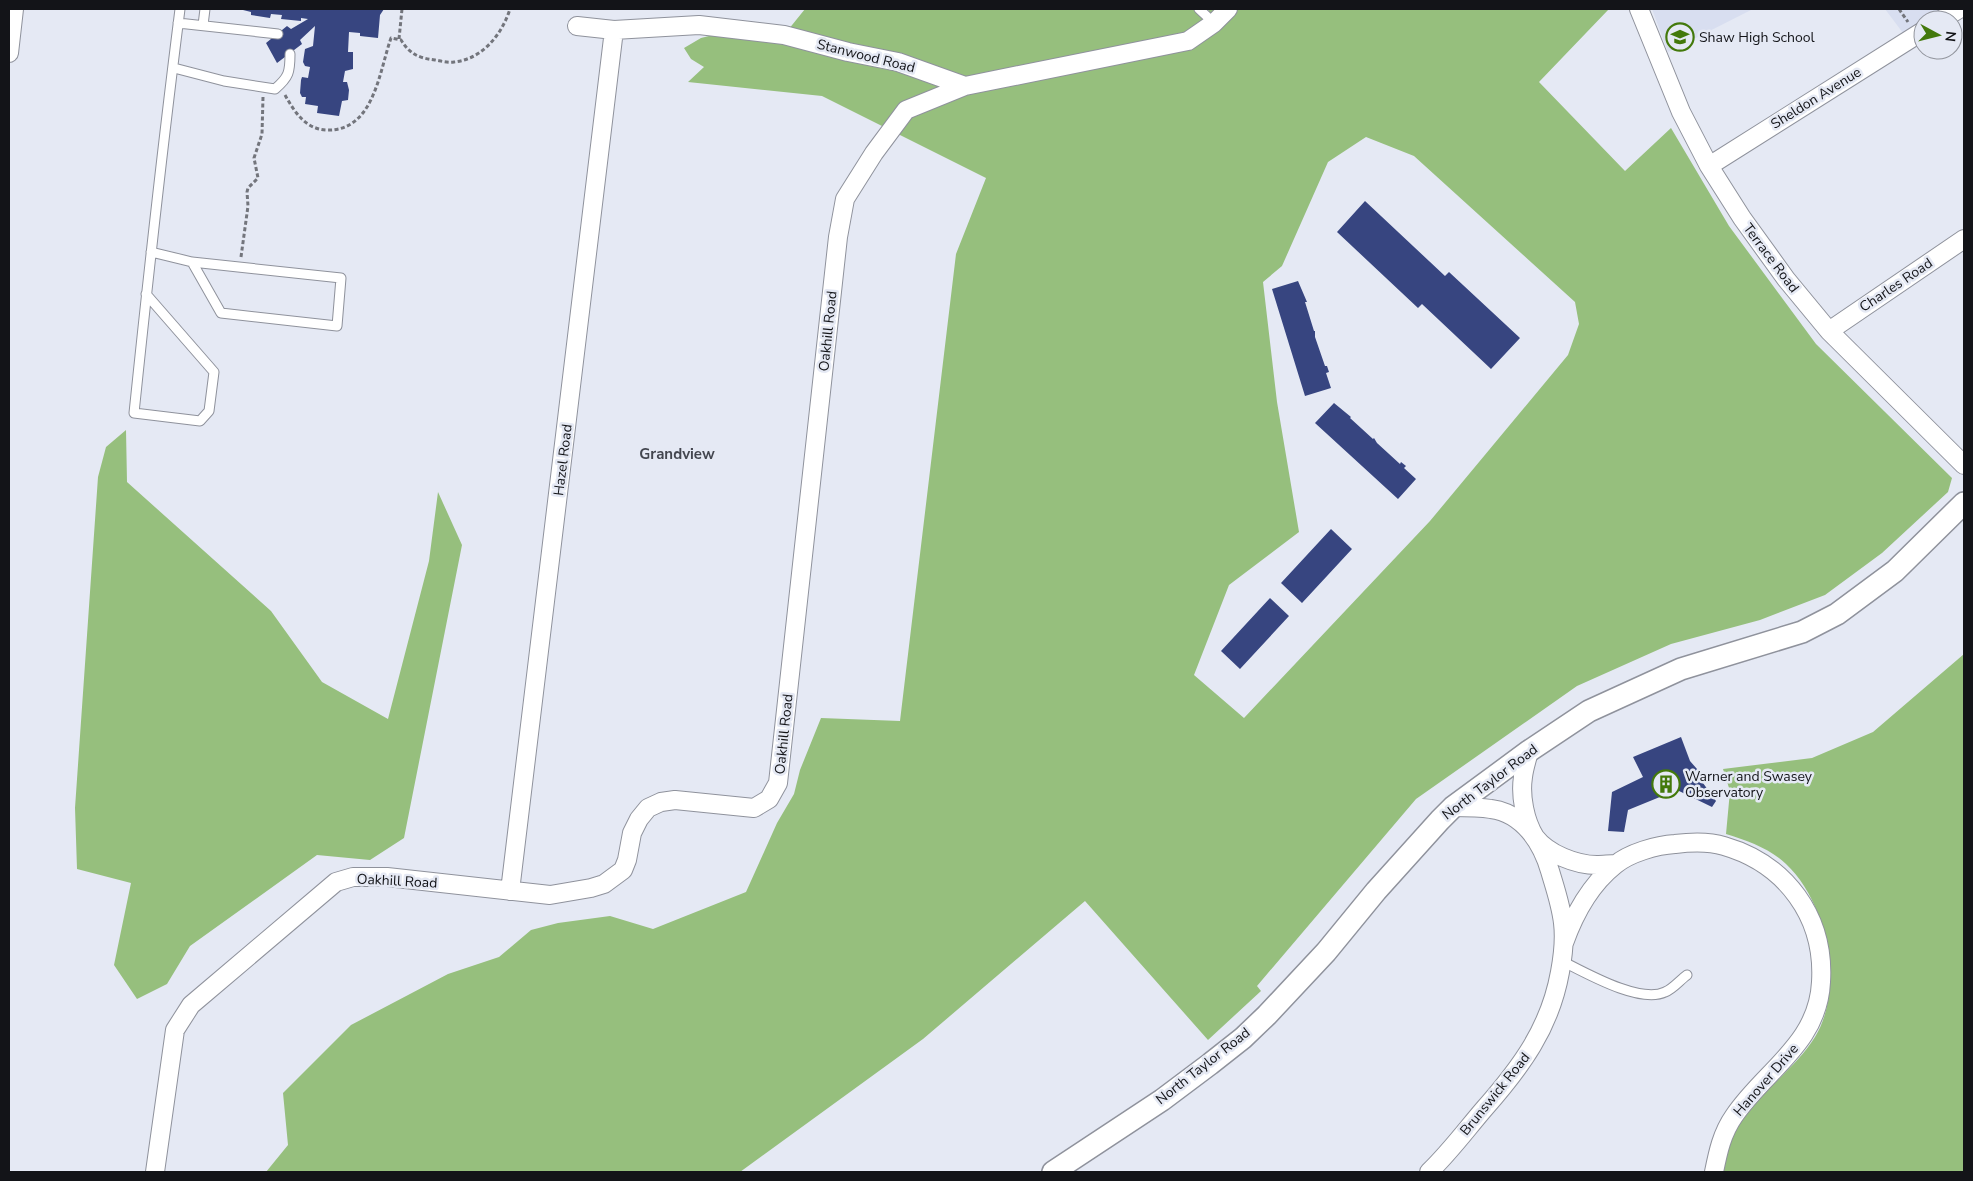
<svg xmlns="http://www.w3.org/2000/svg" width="1973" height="1181" viewBox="0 0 1973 1181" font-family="'Nunito Sans',sans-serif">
  <rect width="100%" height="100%" fill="#e5e9f4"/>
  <path fill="#d8def0" d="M1652,9H1753L1668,52Z
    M1885,9H1944L1903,33Z"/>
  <path fill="#96bf7d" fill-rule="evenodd" d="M805,9H1195L1213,21L1208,9H1609L1539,82L1625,171L1671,128L1729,226L1816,344L1952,478L1948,492L1882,553L1825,595L1760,620L1671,644L1577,686L1416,799L1257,986L1261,991L1208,1040L1085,901L923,1039L740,1172H266L288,1145L283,1093L351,1025L448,974L499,957L531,930L558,923L610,916L653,929L746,892L777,823L794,794L800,770L821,718L900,721L956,254L986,178L822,96L688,82L704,67L691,59L684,48L701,38L713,35H784ZM1366,137L1414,156L1575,302L1579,324L1568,355L1430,521L1244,718L1194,675L1229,585L1299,532L1277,402L1263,282L1282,266L1328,162Z
    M126,430L127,482L271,611L322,682L388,719L429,561L438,492L462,545L404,838L370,860L317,855L190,946L167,984L137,999L114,965L131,883L77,869L75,808L98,477L106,447Z
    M1964,654V1172H1723C1725,1162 1727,1149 1731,1139C1749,1098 1792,1074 1815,1037C1845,988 1827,902 1786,864C1769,848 1748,841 1726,834L1730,791L1723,769L1812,758L1873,732Z"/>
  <path fill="#374580" d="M239,9H384L380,15L378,38L360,36V33L349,32L348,52H353V69L345,71L343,82H347L349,90L348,100L342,101L339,116L317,113L318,106L305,104L306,97H302L300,93L301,80L302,77L308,78L310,67L305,66L303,62L305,49L313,46L315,26L300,40L302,44L277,63L266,43L287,26L291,29L308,19L301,18V21L281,19L282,15L271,14L270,18L251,15V12Z
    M1365,201L1445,276L1449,272L1520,338L1491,369L1422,304L1418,308L1337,232Z
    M1298,281L1307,302H1305L1314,331H1315V337L1325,366H1327L1329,372L1326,373L1331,388L1305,396L1272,289Z
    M1334,403L1351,417L1350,418L1373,439L1374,438L1377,443L1400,464L1401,462L1406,466L1404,468L1416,479L1398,499L1315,423Z
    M1331,529L1352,549L1302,603L1281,583Z
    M1270,598L1289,616L1240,669L1221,651Z
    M1681,737L1690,761L1697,769L1695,772L1716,801L1712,807L1677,790L1628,810L1624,832L1608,831L1612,792L1643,777L1633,757Z"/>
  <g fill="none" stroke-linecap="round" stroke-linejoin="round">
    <g stroke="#8f929c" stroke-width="11">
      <path id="service" d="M1199,9L1214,23
        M178,23L278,34
        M203,25L205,9
        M174,68L224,81L275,89C289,77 290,72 290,54
        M151,252L192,262L341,278L337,326L221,313L192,262
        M146,294L214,372L209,411L200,421L134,413C148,278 163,143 180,9
        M1562,961C1586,973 1640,1004 1665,992C1673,989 1680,980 1687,975"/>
    </g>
    <g stroke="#8f929c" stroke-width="20">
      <path id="minor" d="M1639,9L1681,112L1709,166L1742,218L1786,279L1829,331L1964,465
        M1941,20L1959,9
        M577,26L614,30L699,25L784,35L848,52L898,62L965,86L1188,41L1214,23L1228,9
        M9,53L14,9
        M1709,166L1923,31
        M1829,331L1964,239
        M1529,751C1527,760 1524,768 1523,777C1520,796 1525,821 1535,837C1548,854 1576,865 1597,865C1603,865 1610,864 1616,864
        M510,891L614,30
        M1564,943C1574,915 1591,884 1615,865C1629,853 1657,845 1675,844C1691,842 1708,841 1724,846C1786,864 1825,917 1821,982C1818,1044 1765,1070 1734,1116C1722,1133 1718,1152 1714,1172
        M155,1172L175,1030L191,1005L336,882L353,877H387L550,895L591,888L604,884L623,870L627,860L632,833L639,819L648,808L661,802L675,800L754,808L769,799L778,783L838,237L845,199L874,153L906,110L965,86
        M1429,1172C1449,1153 1466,1130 1484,1109C1521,1067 1550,1028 1560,972C1563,956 1565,939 1563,923C1561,905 1555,888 1550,871C1542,843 1523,813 1491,809C1479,807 1466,807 1453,807"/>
    </g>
    <g stroke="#8f929c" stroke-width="24">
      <path id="tertiary" d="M1053,1172L1162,1100L1210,1064L1243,1038L1267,1015L1326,952L1376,891L1440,820L1453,807L1529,751L1589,711L1681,669L1802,632L1837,614L1895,571L1964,503"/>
    </g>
    <path stroke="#73757c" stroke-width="3" stroke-dasharray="4 2.5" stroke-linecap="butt" d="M1899,9L1908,22
      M399,39L402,9
      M285,95C294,111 305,129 326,130C374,132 379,72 391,38L401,40C410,54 418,58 435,60C441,61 448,63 454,62C483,59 502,34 510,9
      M241,257L248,206L247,192L248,188L258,178L254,158L262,134L263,97"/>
    <use href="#service" stroke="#fff" stroke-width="9"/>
    <use href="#minor" stroke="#fff" stroke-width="18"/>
    <use href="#tertiary" stroke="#fff" stroke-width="21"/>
  </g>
  <defs>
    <g id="school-ring" transform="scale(1.4375)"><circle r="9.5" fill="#e5e9f4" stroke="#43790b" stroke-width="1.5"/><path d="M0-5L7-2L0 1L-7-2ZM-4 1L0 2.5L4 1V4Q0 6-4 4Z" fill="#43790b"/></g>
    <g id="building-ring" transform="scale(1.4375)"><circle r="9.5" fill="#e5e9f4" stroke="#43790b" stroke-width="1.5"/><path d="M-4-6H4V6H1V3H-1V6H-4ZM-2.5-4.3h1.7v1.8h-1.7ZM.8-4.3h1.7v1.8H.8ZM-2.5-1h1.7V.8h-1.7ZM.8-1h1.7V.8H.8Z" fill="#43790b"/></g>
  </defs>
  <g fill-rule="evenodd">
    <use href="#school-ring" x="1680" y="37"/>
    <use href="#building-ring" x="1666" y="784"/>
  </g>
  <g text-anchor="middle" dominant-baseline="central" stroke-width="5" stroke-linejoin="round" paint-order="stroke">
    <g font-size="14" fill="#131418" stroke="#e5e9f4" text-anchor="start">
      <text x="1699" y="37">Shaw High School</text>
      <text x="1685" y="776">Warner and Swasey<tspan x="1685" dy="16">Observatory</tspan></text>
    </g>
    <g font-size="14" fill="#131418" stroke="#e5e9f4">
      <text transform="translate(866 56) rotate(14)">Stanwood Road</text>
      <text transform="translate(1816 98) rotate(-32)">Sheldon Avenue</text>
      <text transform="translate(1771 258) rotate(53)">Terrace Road</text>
      <text transform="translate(1896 285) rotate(-34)">Charles Road</text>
      <text transform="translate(828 331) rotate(-84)">Oakhill Road</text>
      <text transform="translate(563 460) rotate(-83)">Hazel Road</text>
      <text transform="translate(784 734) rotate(-84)">Oakhill Road</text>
      <text transform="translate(1490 782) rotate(-37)">North Taylor Road</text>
      <text transform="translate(397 881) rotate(3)">Oakhill Road</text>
      <text transform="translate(1203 1066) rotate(-38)">North Taylor Road</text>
      <text transform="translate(1766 1080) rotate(-49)">Hanover Drive</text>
      <text transform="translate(1495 1094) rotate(-51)">Brunswick Road</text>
    </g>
    <g font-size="15" font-weight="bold" fill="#43464f" stroke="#e5e9f4">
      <text x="677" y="454">Grandview</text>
    </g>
  </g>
  <rect width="1973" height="1181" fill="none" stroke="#131418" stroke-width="20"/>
  <g transform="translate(1938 35) rotate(97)"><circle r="24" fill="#e5e9f4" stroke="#91949c"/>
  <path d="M0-4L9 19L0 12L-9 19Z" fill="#43790b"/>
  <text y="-8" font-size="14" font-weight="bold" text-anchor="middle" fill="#131418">N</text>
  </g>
</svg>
